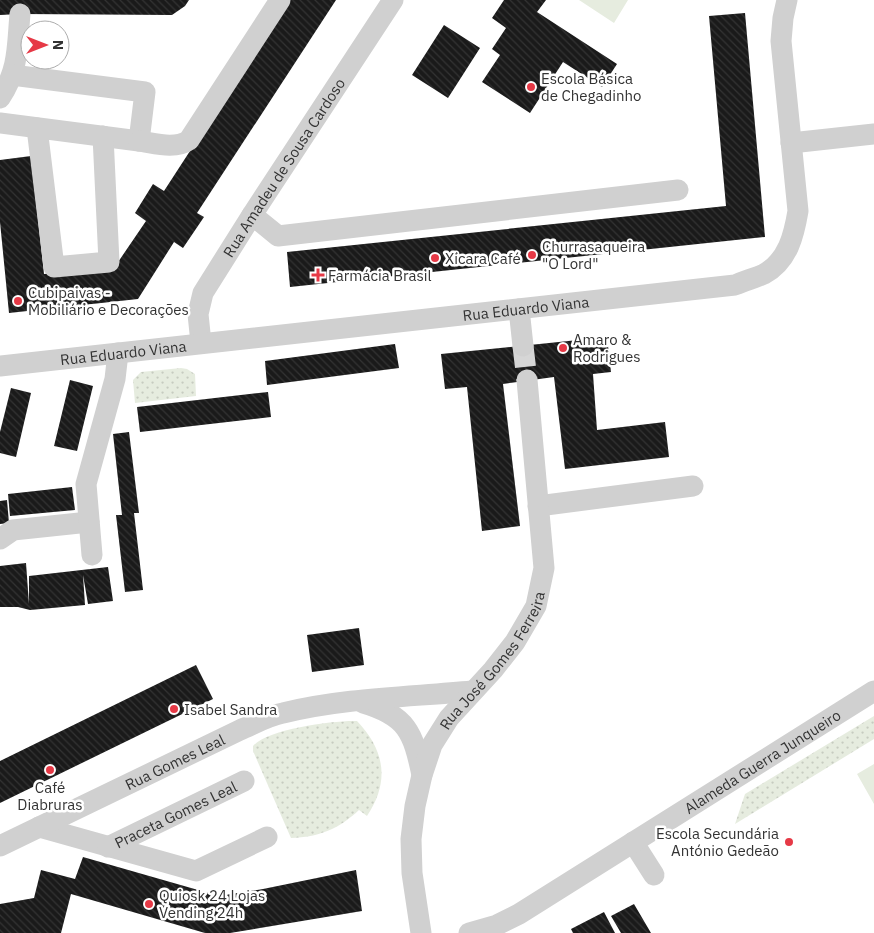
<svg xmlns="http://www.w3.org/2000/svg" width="874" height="933" viewBox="0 0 874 933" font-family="'IBM Plex Sans',sans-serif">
  <defs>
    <pattern id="grass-dots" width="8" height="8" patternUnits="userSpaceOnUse" patternTransform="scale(1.25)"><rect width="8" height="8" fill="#e6ecdf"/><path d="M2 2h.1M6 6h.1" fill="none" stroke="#c6cbc0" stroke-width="1.8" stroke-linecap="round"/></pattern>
    <pattern id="building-back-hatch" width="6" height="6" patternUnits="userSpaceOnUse" patternTransform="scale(1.25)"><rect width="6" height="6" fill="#1a1a1a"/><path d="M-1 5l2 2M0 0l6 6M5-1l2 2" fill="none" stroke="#333"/></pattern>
  </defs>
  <rect width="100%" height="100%" fill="#fff"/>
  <path fill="url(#grass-dots)" d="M181,368L187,369L195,374L196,396L135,403L133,380L141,372Z
    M874,716V739L735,824L745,794Z
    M357,721C385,750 390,782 367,816L359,810C339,829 319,837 291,838L253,751V746C267,729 335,720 357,721Z"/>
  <path fill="#e6ecdf" d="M579,0H628L614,23Z
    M874,764V804L857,774Z"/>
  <path fill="url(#building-back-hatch)" d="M0,0H189L185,6L172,15L20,14L0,15Z
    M288,0H336L197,213L204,217L183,248L174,242L138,299L9,313L0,222V160L31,156L44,274L114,268L146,221L135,213L153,184L164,191Z
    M504,0H546L537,12L617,64L602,87L563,62L530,113L482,82L500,55L492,49L506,28L492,18Z
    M745,13L765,237L290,287L287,252L726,206L709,16Z
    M444,25L480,48L448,98L412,75Z
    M607,337L611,372L593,374L597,430L665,422L669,457L565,469L554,377L503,384L520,526L482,531L467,387L445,389L441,354Z
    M395,344L399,368L267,385L265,361Z
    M70,380L93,386L77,451L54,446Z
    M11,388L31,393L16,457L0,453V432Z
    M268,392L271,417L140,432L137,407Z
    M129,432L139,513H134L143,590L125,592L116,515H122L113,434Z
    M72,487L75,510L10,516L8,494Z
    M7,500L9,523L0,524V501Z
    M26,563L29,604V576L108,567L113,601L88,604L83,575L85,605L30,610L18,607H0V566Z
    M359,628L364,665L312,672L307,635Z
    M196,665L213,699L0,803V761Z
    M83,857L219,896L263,889L356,870L362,911L230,933H205L71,894L61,933H0V904L34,898L41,870L75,879Z
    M634,904L651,933H621L611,916Z
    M604,912L615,933H573L571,929Z"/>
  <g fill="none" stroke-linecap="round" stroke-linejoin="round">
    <path stroke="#d6d6d6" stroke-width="21" stroke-dasharray="21 11" stroke-linecap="butt" d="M523,346L527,380"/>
    <g stroke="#d0d0d0" stroke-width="21">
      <path d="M0,98C19,69 17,47 20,14"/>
      <path d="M0,123L139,141L145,92L12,75"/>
      <path d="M37,128L54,267L109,262L103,136"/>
      <path d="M139,141C154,143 175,150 189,140L280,0"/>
      <path d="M791,143L874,134"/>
      <path d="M252,215L278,236L678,190"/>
      <path d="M519,309L523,346"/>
      <path id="s1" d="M201,343L198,314L203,293L252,215L393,0"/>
      <path id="s2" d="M0,366L735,285C744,281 755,278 764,274C788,261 794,235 798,211L781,41L783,18L787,0"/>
      <path d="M538,506L693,486"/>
      <path d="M0,539L13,530L89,522"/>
      <path d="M92,555L86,484L115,379L118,353"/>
      <path d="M363,703C407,716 413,732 422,775"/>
      <path d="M39,827L196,871L267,837"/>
      <path d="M633,842L654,875"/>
      <path id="s3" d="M0,846L240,730C254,724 268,716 283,713C343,698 410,697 472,691"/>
      <path id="s4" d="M108,847L244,781"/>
      <path id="s5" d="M421,933L412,873L411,839L415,806L422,775L432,745L449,718L493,670L515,642L536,606L544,568L527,380"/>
      <path id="s6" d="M469,933L497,925L519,914L874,691"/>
    </g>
  </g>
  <g fill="#e63946" stroke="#fff" stroke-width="2">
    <circle cx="531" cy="87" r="5"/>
    <circle cx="532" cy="255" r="5"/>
    <circle cx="435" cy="258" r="5"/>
    <path d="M315.5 267.5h5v5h5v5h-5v5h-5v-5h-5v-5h5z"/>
    <circle cx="18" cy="301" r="5"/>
    <circle cx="563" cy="348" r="5"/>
    <circle cx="174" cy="709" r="5"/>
    <circle cx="50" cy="770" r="5"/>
    <circle cx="789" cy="842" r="5"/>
    <circle cx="149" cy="904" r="5"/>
  </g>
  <g text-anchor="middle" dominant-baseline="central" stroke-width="5" stroke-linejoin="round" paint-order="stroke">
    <g font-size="15" fill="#333" stroke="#fff" text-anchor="start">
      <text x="541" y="78">Escola Básica<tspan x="541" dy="17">de Chegadinho</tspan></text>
      <text x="542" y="246">Churrasaqueira<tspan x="542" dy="17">"O Lord"</tspan></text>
      <text x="445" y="258">Xicara Café</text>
      <text x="328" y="275">Farmácia Brasil</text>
      <text x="28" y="292">Cubipaivas -<tspan x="28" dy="17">Mobiliário e Decorações</tspan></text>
      <text x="573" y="339">Amaro &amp;<tspan x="573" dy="17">Rodrigues</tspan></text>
      <text x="184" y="709">Isabel Sandra</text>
      <text x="50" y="787" text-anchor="middle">Café<tspan x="50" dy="17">Diabruras</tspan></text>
      <text x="779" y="833" text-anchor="end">Escola Secundária<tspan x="779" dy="17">António Gedeão</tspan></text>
      <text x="159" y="895">Quiosk 24 Lojas<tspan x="159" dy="17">Vending 24h</tspan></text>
    </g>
    <g font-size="15" fill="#333" stroke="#fff">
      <text stroke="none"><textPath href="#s1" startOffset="200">Rua Amadeu de Sousa Cardoso</textPath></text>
      <text stroke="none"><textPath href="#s2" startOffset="529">Rua Eduardo Viana</textPath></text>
      <text stroke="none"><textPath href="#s2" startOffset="124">Rua Eduardo Viana</textPath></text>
      <text stroke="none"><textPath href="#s5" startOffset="296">Rua José Gomes Ferreira</textPath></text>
      <text stroke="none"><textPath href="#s3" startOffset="194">Rua Gomes Leal</textPath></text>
      <text stroke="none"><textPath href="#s6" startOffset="341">Alameda Guerra Junqueiro</textPath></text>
      <text stroke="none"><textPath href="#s4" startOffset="75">Praceta Gomes Leal</textPath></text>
    </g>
  </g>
  <g transform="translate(45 45) rotate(90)"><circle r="24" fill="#ffffff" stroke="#adadad"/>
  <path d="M0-4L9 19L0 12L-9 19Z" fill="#e63946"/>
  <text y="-8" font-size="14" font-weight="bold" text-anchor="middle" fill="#333333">N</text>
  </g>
</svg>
